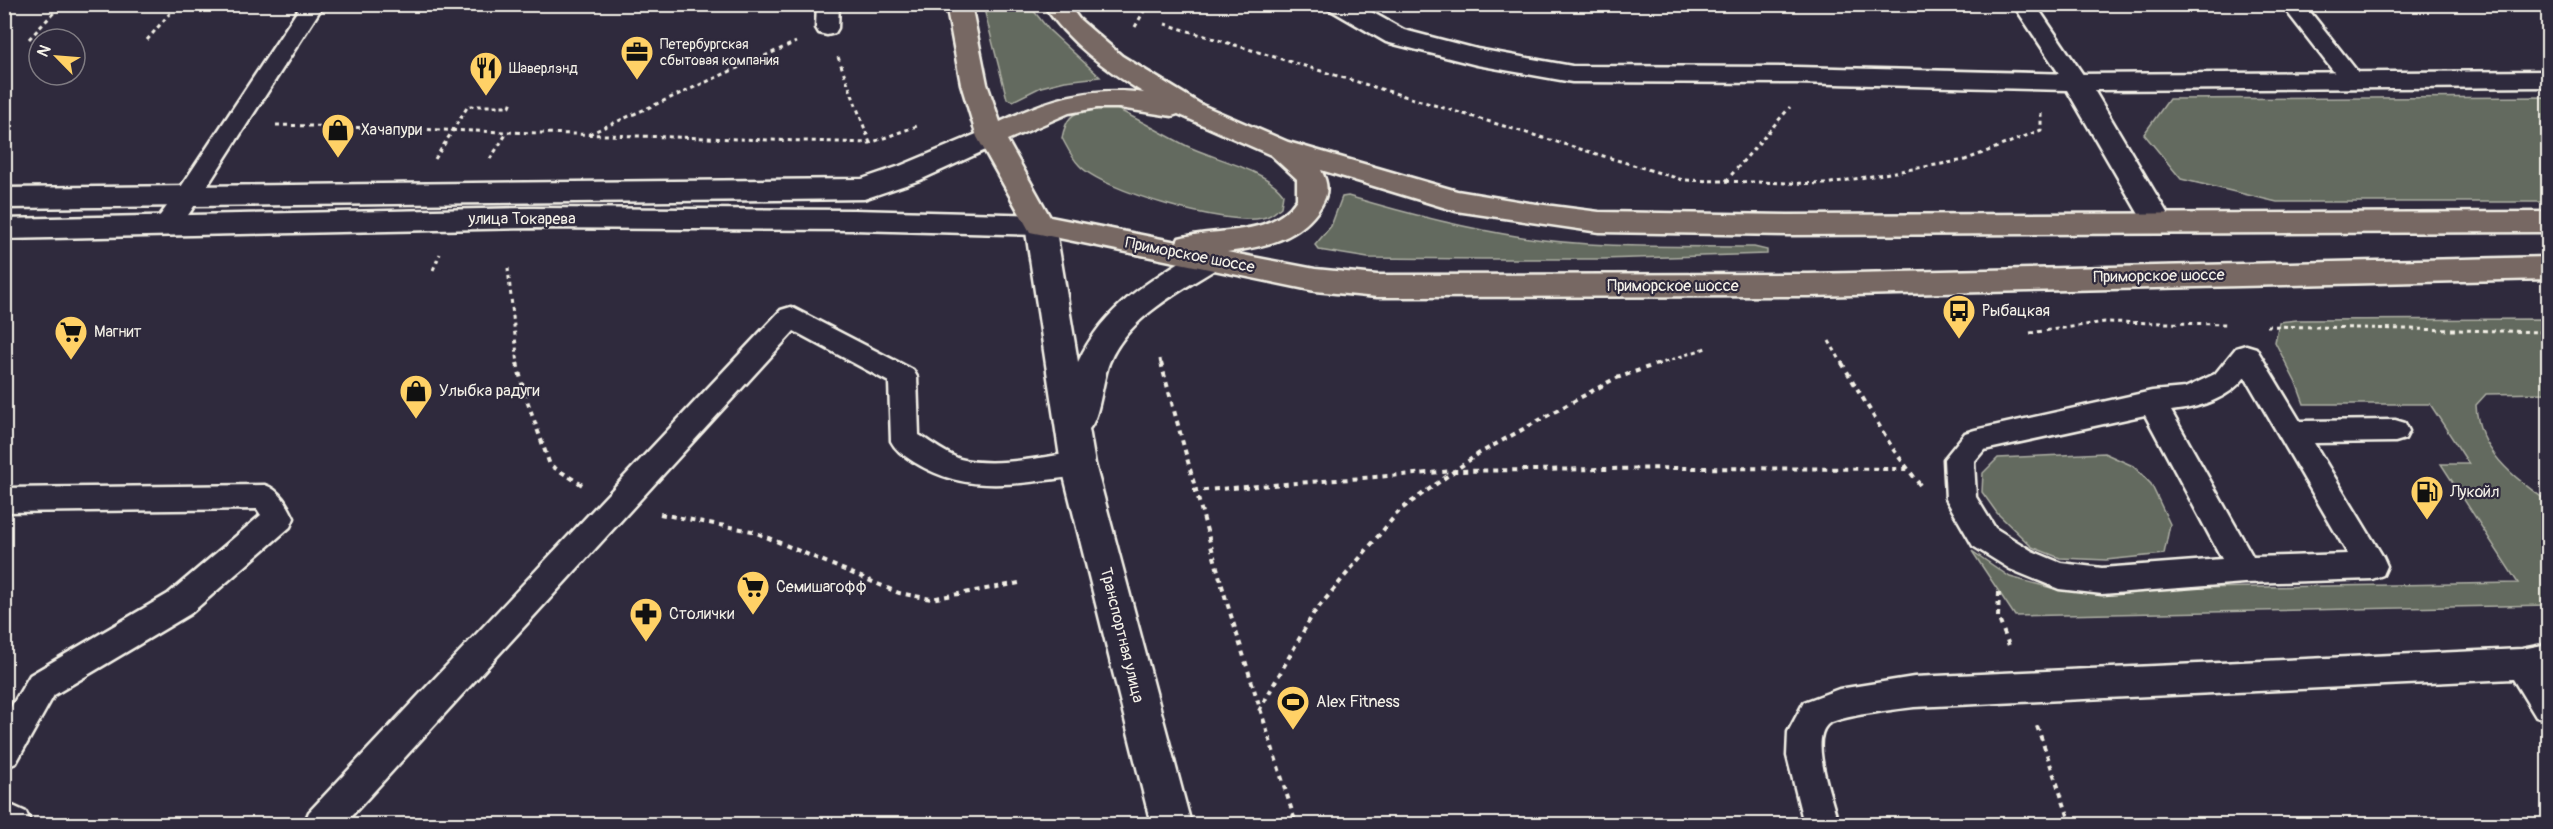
<svg xmlns="http://www.w3.org/2000/svg" width="2553" height="829" viewBox="0 0 2553 829" font-family="Pangolin,sans-serif">
  <rect width="100%" height="100%" fill="#2f2a3d"/>
  <filter id="ink" filterUnits="userSpaceOnUse"><feTurbulence type="fractalNoise" baseFrequency=".0167" numOctaves="2"/><feDisplacementMap in="SourceGraphic" scale="12" xChannelSelector="R" yChannelSelector="G"/><feConvolveMatrix kernelMatrix="1 2 1 2 8 2 1 2 1" color-interpolation-filters="sRGB"/></filter>
  <g filter="url(#ink)">
    <path fill="#646b5e" stroke="#acaea3" stroke-width="1.5" d="M983,5H1029L1049,30L1100,77L1065,81L1041,87L1013,101L1007,99Z
      M2548,97V202H2277L2181,179L2144,134L2169,99Z
      M1089,106H1109L1121,111C1143,122 1165,135 1187,146C1214,159 1267,170 1283,194L1281,207C1275,212 1270,217 1262,218C1227,226 1102,191 1079,165C1072,158 1067,147 1062,138C1066,118 1071,115 1089,106Z
      M1348,196C1405,213 1463,228 1522,237C1598,249 1677,246 1754,247L1767,250V254L1602,259H1484L1368,258L1319,250L1315,245L1331,226L1342,197Z
      M2548,319V393L2486,394L2476,405C2478,451 2514,477 2548,502V605L2015,616L1972,551L2010,577L2059,590L2518,583L2441,464H2469L2430,404H2304L2297,385L2275,342L2279,322L2297,320Z
      M2104,453L2133,466L2151,484L2170,524L2164,554L2106,560L2060,558L2032,547L1997,513L1982,492L1983,473L1998,458Z"/>
    <g fill="none" stroke-linecap="round" stroke-linejoin="round">
      <g stroke="#f4f1e8" stroke-width="5">
        <path id="service" d="M302,4H324L197,202C186,217 178,237 157,231L153,225L179,190Z
          M817,4H839L838,28L835,33L827,35L819,33L816,28Z
          M2013,4H2035L2088,82L2084,87L2076,89L2068,87Z
          M2281,4H2304L2360,75L2363,80L2360,85L2352,87L2344,85Z
          M791,307L913,370L917,377L919,435C932,443 946,454 960,459C993,468 1044,457 1078,452L1088,456L1093,464L1088,472C1072,478 1055,479 1038,481C993,487 954,487 914,462C905,456 896,451 891,441L889,382L794,331L344,824H304L309,812L781,310Z
          M2246,345L2256,348L2300,421L2395,420L2405,423L2409,431L2405,439L2395,442L2314,443L2383,557L2387,566L2383,575L2372,579L2244,583L2102,594L2059,589L2010,569L1973,546L1946,499L1944,459L1965,433L1975,430L2152,391L2185,388L2215,374L2236,348ZM2245,377L2348,554L2253,557L2171,411C2198,408 2228,399 2245,377ZM2145,415L2222,559L2102,568L2061,563L2032,551L1995,528L1976,497L1974,462L1984,450Z
          M265,485C280,490 287,504 294,518L290,527L190,614L54,695L16,763L4,768V719L30,675L168,594L261,515L257,509L4,512V488Z
          M2548,644V672L2546,673L2548,677V721L2536,717L2513,679L1914,707C1899,709 1836,716 1827,725C1809,743 1834,802 1838,824H1804L1787,756L1788,732L1804,702L1839,689L1914,677L2522,649Z
          M4,802L26,812L31,824H4Z"/>
      </g>
      <g stroke="#f4f1e8" stroke-width="5">
        <path id="minor" d="M1326,4H1357L1404,30L1477,49L1572,66L1796,67L2076,74L2548,71V87L2094,90L2173,223L2168,230L2158,233L2148,230L2067,90L1796,83L1572,82L1477,65L1386,42L1329,9Z
          M1040,215L1050,218L1055,225L1078,362C1104,306 1147,283 1197,251L1208,248L1219,251L1223,259L1219,267C1179,292 1128,317 1109,363C1102,381 1100,417 1089,429L1095,464L1191,824H1151L1061,464L1025,225L1030,218Z"/>
      </g>
      <g stroke="#f4f1e8" stroke-width="5">
        <path id="secondary" d="M991,128L1001,131L1005,137L1001,143L920,180L864,199L4,208V188L862,179L900,166Z
          M530,208L854,210L1040,215L1050,218L1055,225L1050,232L1040,235L854,230L530,228L4,239V219Z"/>
      </g>
      <g stroke="#f4f1e8" stroke-width="5">
        <path id="trunk" d="M946,4H971L987,84L1000,122C1049,99 1089,86 1144,93C1105,69 1069,43 1043,4H1068L1079,19L1122,56L1202,105L1288,142L1457,191L1529,203L1599,212L1788,215L2548,212V232L1788,235L1599,232L1456,211L1321,170C1328,183 1329,193 1321,206C1301,239 1264,247 1227,252L1315,269L1377,275L1809,274L2548,257V279L1809,296L1377,297L1315,291L1030,232L977,137L961,84ZM1097,108H1119L1172,116L1178,114L1271,155L1297,179V199C1272,238 1218,227 1179,238L1177,242L1050,217L1007,140L1069,113Z"/>
      </g>
      <path stroke="#f4f1e8" stroke-width="3" stroke-dasharray="4 4" stroke-linecap="butt" d="M160,4L159,6H193
        M1165,24L1683,180L1825,184L1965,160L2041,130V113
        M1135,27L1148,4
        M29,39L62,4
        M147,40L176,6
        M838,57L870,143
        M276,125L870,143L917,126
        M589,134L796,42
        M435,159L468,106H510L512,101
        M490,159L507,133
        M1726,181L1790,107
        M508,268L518,365
        M433,270L440,254
        M2267,326L2548,332
        M2030,333L2105,322L2226,324
        M1829,341L1843,365
        M1160,359L1161,365
        M1656,365L1706,348"/>
      <path stroke="#f4f1e8" stroke-width="4" stroke-dasharray="5 5" stroke-linecap="butt" d="M517,363L524,392L550,465L584,486
        M1161,363L1224,593L1296,824
        M1842,363L1893,449L1920,485
        M1193,491L1454,471L1679,468L1908,469
        M660,514L752,531L899,593L931,599L1019,583
        M1999,592L1998,617L2010,648
        M1259,711L1313,614L1400,510L1478,454L1614,379L1660,363
        M2037,726L2071,824"/>
      <use href="#service" fill="#2f2a3d" fill-rule="evenodd"/>
      <use href="#minor" fill="#2f2a3d" fill-rule="evenodd"/>
      <use href="#secondary" fill="#2f2a3d" fill-rule="evenodd"/>
      <use href="#trunk" fill="#776864" fill-rule="evenodd"/>
    </g>
  </g>
  <defs>
    <g id="office-pin" transform="scale(1.725)"><path d="M0 17L-7.5 6A9.5 9.5 0 1 1 7.5 6Z" fill="#ffd166" stroke="#2f2a3d"/><path d="M-6-3h4V-5.5h4V-3h4V5H-6ZM-1-4.5V-3h2v-1.5ZM-6 0V1H6V0Z" fill="#111"/></g>
    <g id="restaurant-pin" transform="scale(1.725)"><path d="M0 17L-7.5 6A9.5 9.5 0 1 1 7.5 6Z" fill="#ffd166" stroke="#2f2a3d"/><path d="M-5-6h1v4h1v-4h1v4h1v-4h1v5L-1.5 .5V6h-2V.5L-5-1ZM5-6V6H3V1.5H1.5Q1.5-4 5-6Z" fill="#111"/></g>
    <g id="shop-pin" transform="scale(1.725)"><path d="M0 17L-7.5 6A9.5 9.5 0 1 1 7.5 6Z" fill="#ffd166" stroke="#2f2a3d"/><path d="M-5-2.5h2.3a2.7 3.5 0 0 1 5.4 0H5L5.5 6h-11ZM-1.5-2.5h3a1.5 2.3 0 0 0-3 0Z" fill="#111"/></g>
    <g id="bus-pin" transform="scale(1.725)"><path d="M0 17L-7.5 6A9.5 9.5 0 1 1 7.5 6Z" fill="#ffd166" stroke="#2f2a3d"/><path d="M-5-6H5V4H4V6H2V4H-2V6H-4V4H-5ZM-3.5-4V0h7V-4ZM-3.5 1.2v1.5H-2V1.2ZM2 1.2v1.5H3.5V1.2Z" fill="#111"/></g>
    <g id="supermarket-pin" transform="scale(1.725)"><path d="M0 17L-7.5 6A9.5 9.5 0 1 1 7.5 6Z" fill="#ffd166" stroke="#2f2a3d"/><path d="M-6-5.5h2.5l.6 2H6L4.5 2H-2.5L-4.4-4H-6ZM-1.5 3.2a1.3 1.3 0 1 0 .1 0ZM3 3.2a1.3 1.3 0 1 0 .1 0Z" fill="#111"/></g>
    <g id="fuel-pin" transform="scale(1.725)"><path d="M0 17L-7.5 6A9.5 9.5 0 1 1 7.5 6Z" fill="#ffd166" stroke="#2f2a3d"/><path d="M-5.5-6h7V0h2V4h1.3V-2.5L3-4.5l.8-.8L6-3V5H2.5V1h-1V6h-7ZM-4.2-4.7v3.2H.2V-4.7Z" fill="#111"/></g>
    <g id="pharmacy-pin" transform="scale(1.725)"><path d="M0 17L-7.5 6A9.5 9.5 0 1 1 7.5 6Z" fill="#ffd166" stroke="#2f2a3d"/><path d="M-2-6h4v4h4v4h-4v4h-4v-4h-4v-4h4Z" fill="#111"/></g>
    <g id="stadium-pin" transform="scale(1.725)"><path d="M0 17L-7.5 6A9.5 9.5 0 1 1 7.5 6Z" fill="#ffd166" stroke="#2f2a3d"/><path d="M0-5a6.5 5 0 1 0 0 10a6.5 5 0 1 0 0-10ZM-3.5-1.8h7v3.6h-7Z" fill="#111"/></g>
  </defs>
  <g fill-rule="evenodd">
    <use href="#office-pin" x="637" y="52"/>
    <use href="#restaurant-pin" x="486" y="68"/>
    <use href="#shop-pin" x="338" y="130"/>
    <use href="#bus-pin" x="1959" y="311"/>
    <use href="#supermarket-pin" x="71" y="332"/>
    <use href="#shop-pin" x="416" y="391"/>
    <use href="#fuel-pin" x="2427" y="492"/>
    <use href="#supermarket-pin" x="753" y="587"/>
    <use href="#pharmacy-pin" x="646" y="614"/>
    <use href="#stadium-pin" x="1293" y="702"/>
  </g>
  <g text-anchor="middle" dominant-baseline="central" stroke-width="4.5" stroke-linejoin="round" paint-order="stroke">
    <g font-size="14" fill="#f4f1e8" stroke="#2f2a3d" text-anchor="start">
      <text x="660" y="44">Петербургская<tspan x="660" dy="16">сбытовая компания</tspan></text>
      <text x="509" y="68">Шаверлэнд</text>
    </g>
    <g font-size="16" fill="#f4f1e8" stroke="#2f2a3d" text-anchor="start">
      <text x="361" y="130">Хачапури</text>
      <text x="1982" y="311">Рыбацкая</text>
      <text x="94" y="332">Магнит</text>
      <text x="439" y="391">Улыбка радуги</text>
      <text x="2450" y="492">Лукойл</text>
      <text x="776" y="587">Семишагофф</text>
      <text x="669" y="614">Столички</text>
      <text x="1316" y="702">Alex Fitness</text>
    </g>
    <g font-size="16" fill="#f4f1e8" stroke="#2f2a3d">
      <text x="522" y="219">улица Токарева</text>
      <text transform="translate(1190 255) rotate(11)">Приморское шоссе</text>
      <text transform="translate(2159 276) rotate(-1)">Приморское шоссе</text>
      <text x="1673" y="286">Приморское шоссе</text>
      <text transform="translate(1122 635) rotate(76)">Транспортная улица</text>
    </g>
  </g>
  <rect width="2553" height="829" fill="none" stroke="#2f2a3d" stroke-width="24"/>
  <rect x="12" y="12" width="2529" height="805" fill="none" stroke="#f4f1e8" stroke-width="2" filter="url(#ink)"/>
  <g transform="translate(57 57) rotate(295)"><circle r="28" fill="#2f2a3d" stroke="#7e7a81" stroke-width="1.5"/>
  <path d="M0-4.5L10 22L0 15L-10 22Z" fill="#ffd166"/>
  <text y="-9" font-size="16" font-weight="bold" text-anchor="middle" fill="#f4f1e8">N</text>
  </g>
</svg>
